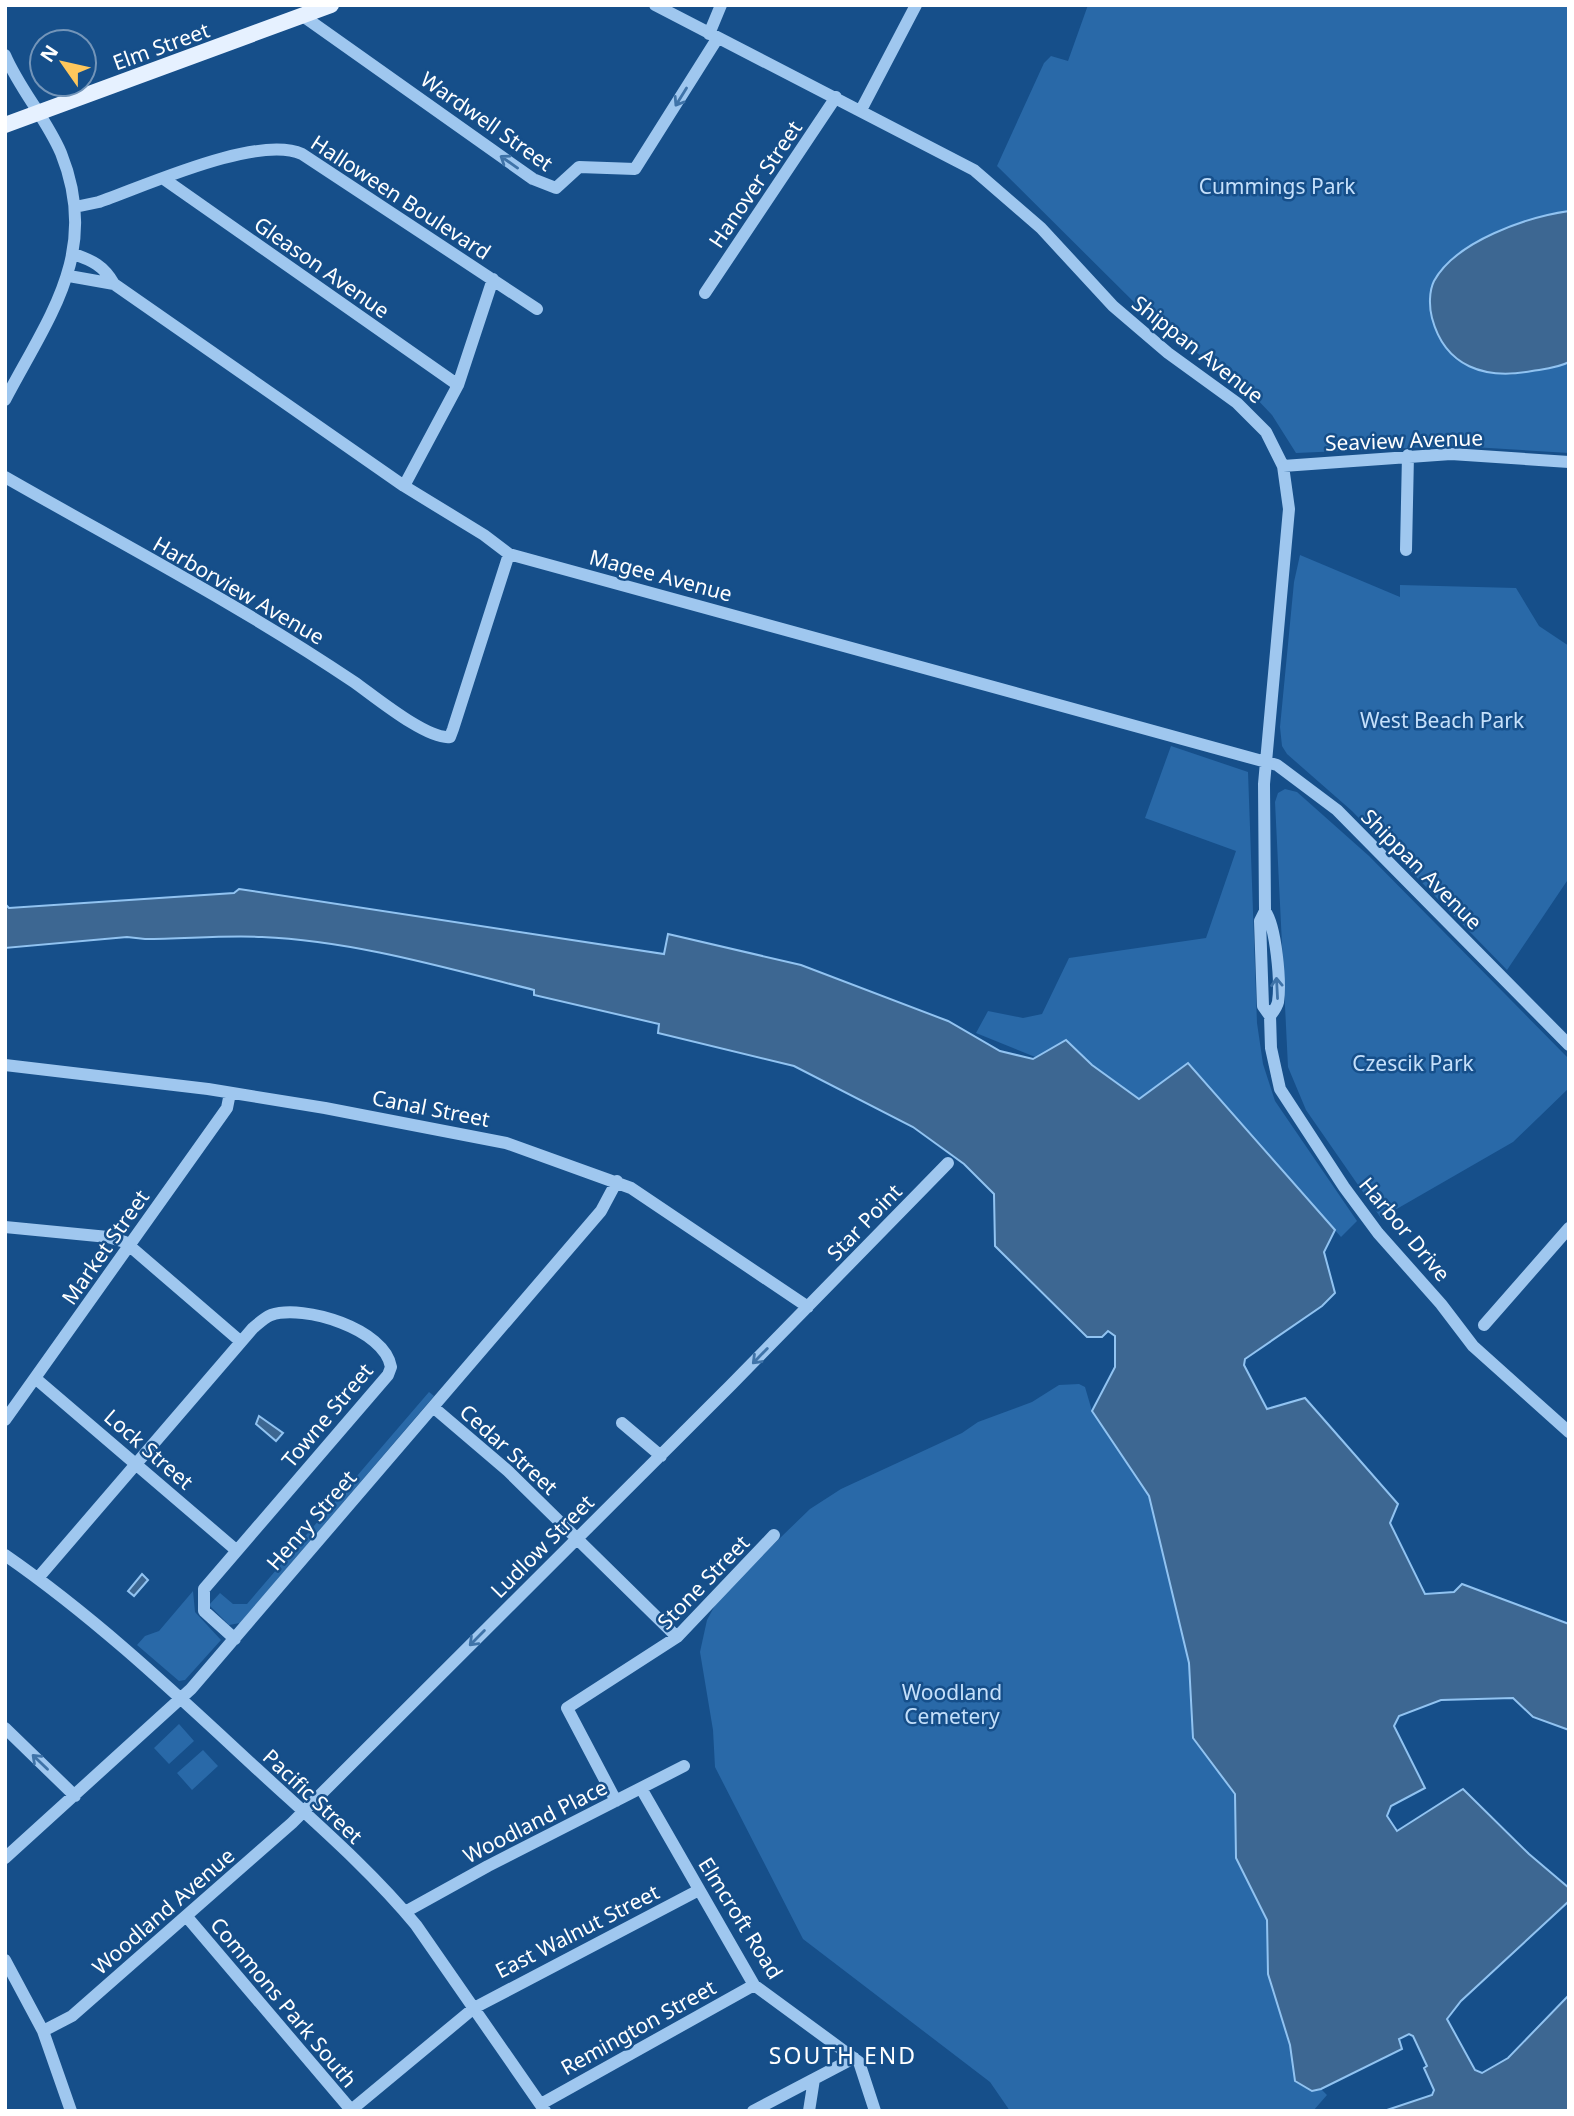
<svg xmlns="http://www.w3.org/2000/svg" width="1574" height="2116" viewBox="0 0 1574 2116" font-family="'Noto Sans',sans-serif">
  <rect width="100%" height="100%" fill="#164f8a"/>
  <path fill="#2969a8" d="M1088,5H1569V211C1516,219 1468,240 1433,282L1437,335L1455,359L1482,372L1511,375L1569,362V453L1456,446L1296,453L1272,415L1253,395L1148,316L997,166L1044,63L1051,56L1068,61Z
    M1300,555L1400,597V585L1516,588L1539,626L1569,646V878L1507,970L1352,811L1287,754L1282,746L1280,727L1294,582Z
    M1171,746L1248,772L1257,1023L1263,1064L1275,1101L1357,1221L1341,1237L1188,1064L1139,1099L976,1033L988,1011L1023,1018L1042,1014L1069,958L1206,938L1236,851L1145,818Z
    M1285,789L1297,792L1369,856L1569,1059V1088L1513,1142L1381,1218L1306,1110L1288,1067L1275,802L1278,793Z
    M1079,1384L1085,1387L1092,1411L1149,1496L1189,1663L1193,1738L1235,1794L1236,1858L1267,1920L1268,1974L1290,2045L1295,2080L1312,2091L1321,2089L1327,2095L1313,2111H1010L990,2082L803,1939L715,1767L713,1730L700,1652L707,1620L720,1596L810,1509L841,1489L962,1433L978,1422L1032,1402L1059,1385Z
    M429,1392L434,1396L240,1623L229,1625L209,1605L220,1593L233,1604H247Z
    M193,1591L195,1612L221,1640L185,1680L179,1681L137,1645L145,1636L159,1631Z
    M179,1724L194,1741L169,1764L154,1748Z
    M203,1750L218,1766L192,1790L177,1773Z"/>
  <path fill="#3d6792" stroke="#91c3f1" stroke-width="2" d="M1569,211V362C1558,368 1544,369 1532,371C1485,380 1445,367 1432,318C1429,307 1429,291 1434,281C1456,241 1527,217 1569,211Z
    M239,889L664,954L668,934L801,965L948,1021L1000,1051L1033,1059L1066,1040L1092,1065L1139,1099L1188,1063L1335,1230L1324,1252L1335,1293L1322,1306L1245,1359L1244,1365L1267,1409L1305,1398L1398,1504L1390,1523L1425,1594L1454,1592L1462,1584L1569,1624V1730L1533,1717L1513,1698L1441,1700L1399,1716L1394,1726L1425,1788L1391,1806L1387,1816L1397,1831L1463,1789L1529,1854L1569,1888V1901L1461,2001L1447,2019L1475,2070L1482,2073L1508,2058L1569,1995V2111H1384L1432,2095L1434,2090L1424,2068L1427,2066L1413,2036L1409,2034L1399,2039L1402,2049L1321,2089L1312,2091L1295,2081L1290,2045L1268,1974L1267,1920L1236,1858L1235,1794L1193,1738L1189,1663L1149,1496L1092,1411L1115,1367V1336L1108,1331L1102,1337H1087L995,1246L994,1194L964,1164L913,1127L794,1066L658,1033L659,1024L534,995V990C446,968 354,941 262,937C224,935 184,939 145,939L127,937L5,948V904L9,908L234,893Z
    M259,1416L283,1433L276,1441L256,1424Z
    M142,1574L148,1580L134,1596L128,1591Z"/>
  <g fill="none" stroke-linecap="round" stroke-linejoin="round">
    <path stroke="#9fc7ef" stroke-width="12" d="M655,5L974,170L1041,228L1113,306L1168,353L1237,403L1266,432L1283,466L1289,509L1264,784L1265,911L1260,921L1263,1006L1270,1016L1271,1048L1280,1089L1344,1187L1378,1233L1441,1304L1473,1346L1569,1432
      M303,16L533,179L556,188L579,167L635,169L717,39
      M709,34L721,5
      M5,55C20,90 46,118 61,153C101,252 49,316 5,400
      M861,110L916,5
      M164,179L458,385
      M75,207L99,202C145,186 258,134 302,154L537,309
      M73,254C92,260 104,266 114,284L404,486L484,535L509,554L1277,765L1337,810L1569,1045
      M69,276L114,284
      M705,293L836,97
      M1283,466L1451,454L1569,462
      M5,477C122,544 243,607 354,682C374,696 427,740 450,737L453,729L509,554
      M404,486L458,385L493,279
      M1406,550L1408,455
      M1265,911C1276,926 1281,982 1278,1002C1277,1007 1273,1012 1270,1016
      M5,1065L208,1089L325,1108L506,1143L631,1188L808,1307
      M5,1227L108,1237L125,1242L240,1341
      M1484,1325L1569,1228
      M35,1378L236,1550
      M433,1407L508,1471L677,1637
      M5,1420L227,1108L230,1093
      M622,1423L661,1456
      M5,1555C96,1618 175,1693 256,1768C310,1818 369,1868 416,1925L545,2111
      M38,1578L253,1328C259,1323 264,1318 271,1315C304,1304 385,1329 391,1367L388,1375L204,1589V1611L235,1639
      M5,1728L75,1796
      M642,1790L754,1985L859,2062L875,2111
      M616,1801L567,1708L677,1637L774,1535
      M5,1858L191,1689L601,1211L617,1181
      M405,1912L488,1866L684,1766
      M187,1917L352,2111
      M5,1960L43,2031L71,2111
      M43,2031L72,2016L292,1823L731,1385L948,1163
      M541,2104L754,1985
      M350,2111L474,2008L699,1890
      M753,2111L854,2058
      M809,2111L814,2079"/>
    <path stroke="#e6f1ff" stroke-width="16" d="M5,125L331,5"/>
  </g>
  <defs><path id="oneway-shaft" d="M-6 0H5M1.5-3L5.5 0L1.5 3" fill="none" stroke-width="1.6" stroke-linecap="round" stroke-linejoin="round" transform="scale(1.75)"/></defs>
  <g stroke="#3f73a8">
    <use href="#oneway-shaft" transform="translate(681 97) rotate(122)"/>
    <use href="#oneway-shaft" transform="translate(509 162) rotate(-145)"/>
    <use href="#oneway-shaft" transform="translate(1277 988) rotate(-93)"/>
    <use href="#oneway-shaft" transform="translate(760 1356) rotate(134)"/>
    <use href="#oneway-shaft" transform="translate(477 1638) rotate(135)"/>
    <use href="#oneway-shaft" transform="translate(40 1762) rotate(-136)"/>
  </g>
  <g text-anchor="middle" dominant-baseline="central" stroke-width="5" stroke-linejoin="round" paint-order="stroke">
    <g font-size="21" fill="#fff" stroke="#164f8a">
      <text transform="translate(161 46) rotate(-20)">Elm Street</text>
      <text transform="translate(487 121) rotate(35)">Wardwell Street</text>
      <text transform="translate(755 184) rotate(-56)">Hanover Street</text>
      <text transform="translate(401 197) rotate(33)">Halloween Boulevard</text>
      <text transform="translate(322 267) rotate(35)">Gleason Avenue</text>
      <text transform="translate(1198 349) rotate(38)">Shippan Avenue</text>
      <text transform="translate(1404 440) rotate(-2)">Seaview Avenue</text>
      <text transform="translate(661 575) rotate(15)">Magee Avenue</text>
      <text transform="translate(239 590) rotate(30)">Harborview Avenue</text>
      <text transform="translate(1422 869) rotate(45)">Shippan Avenue</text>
      <text transform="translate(431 1108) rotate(11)">Canal Street</text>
      <text transform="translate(864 1222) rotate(-46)">Star Point</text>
      <text transform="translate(1405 1229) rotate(50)">Harbor Drive</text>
      <text transform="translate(105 1247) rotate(-55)">Market Street</text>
      <text transform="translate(327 1415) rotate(-50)">Towne Street</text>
      <text transform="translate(149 1449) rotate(41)">Lock Street</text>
      <text transform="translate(509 1449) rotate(42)">Cedar Street</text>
      <text transform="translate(311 1520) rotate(-49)">Henry Street</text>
      <text transform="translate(542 1546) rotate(-45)">Ludlow Street</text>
      <text transform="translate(703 1582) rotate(-46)">Stone Street</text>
      <text transform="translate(313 1796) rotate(43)">Pacific Street</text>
      <text transform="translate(535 1821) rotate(-27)">Woodland Place</text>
      <text transform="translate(163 1911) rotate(-41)">Woodland Avenue</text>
      <text transform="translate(741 1918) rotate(58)">Elmcroft Road</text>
      <text transform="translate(577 1931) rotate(-27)">East Walnut Street</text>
      <text transform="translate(284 2002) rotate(50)">Commons Park South</text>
      <text transform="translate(638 2027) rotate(-29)">Remington Street</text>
    </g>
    <g font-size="21" fill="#c5e0fb" stroke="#164f8a">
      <text x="1277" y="186">Cummings Park</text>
      <text x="1442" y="720">West Beach Park</text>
      <text x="1413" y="1063">Czescik Park</text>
      <text x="952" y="1692">Woodland<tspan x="952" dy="24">Cemetery</tspan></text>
    </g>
    <g font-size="23" letter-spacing="2" fill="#fff" stroke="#164f8a">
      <text x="843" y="2055">SOUTH END</text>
    </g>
  </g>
  <rect width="1574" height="2116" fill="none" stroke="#ffffff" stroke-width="14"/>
  <g transform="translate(63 63) rotate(304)"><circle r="33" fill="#164f8a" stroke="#7395b9" stroke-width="2"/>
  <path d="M0-5L12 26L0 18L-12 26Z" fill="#ffc75c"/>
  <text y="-10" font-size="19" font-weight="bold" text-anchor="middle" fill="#ffffff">N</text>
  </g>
</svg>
